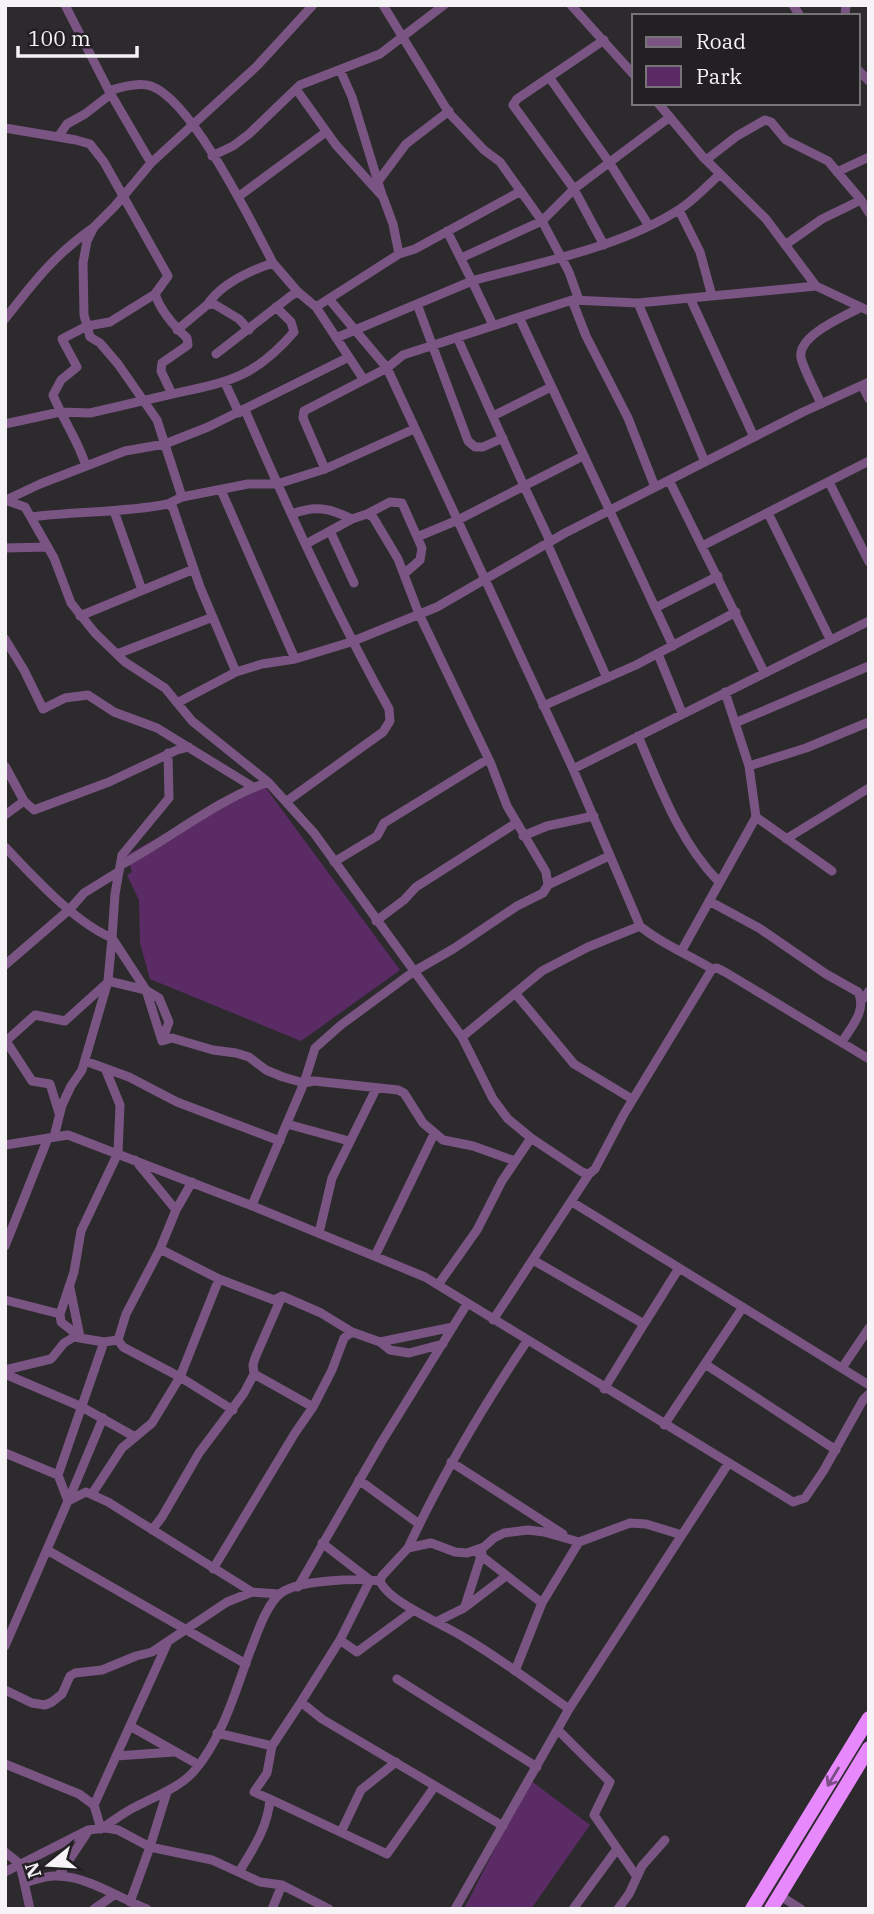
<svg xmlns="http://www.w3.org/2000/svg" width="874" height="1914" viewBox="0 0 874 1914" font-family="'IBM Plex Serif',serif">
  <rect width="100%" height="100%" fill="#2d2a2e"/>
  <path fill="#5b2b65" d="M260,780L400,970L301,1041L150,979L140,943L139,900L127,875L132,872L127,855Z
    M530,1780L590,1825L531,1909H464Z"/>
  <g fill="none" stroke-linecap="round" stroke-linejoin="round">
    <path stroke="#7a5583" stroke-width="9" d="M65,5L109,91L151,163
      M383,5L449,113L484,150L500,162L542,221L569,272L579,300
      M571,5L634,75
      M793,5L800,16
      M845,16L846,5
      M604,40L517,99L513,105L574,189L670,117
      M340,70L352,97L382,195
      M858,70L869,81
      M549,77L609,162L649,226
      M296,89L336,145L383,197L393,224L399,254
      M109,91C121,87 139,82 151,86C192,100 252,223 273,263
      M658,103L703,157L766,219L816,286L869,311
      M5,128L76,140L90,144L104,162L168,276L155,294L110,322L87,326L62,339L77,367L61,380L53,395C63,420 78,440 86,466
      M58,137L67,124L85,114L111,94
      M212,156L233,146L249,134L300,85L380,54L444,5
      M706,160L737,136L765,120L771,122L786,140L828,161L861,200
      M837,172L869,157
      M379,180L406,144L449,111
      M238,197L326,132
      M679,210L700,252L712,296
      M785,245L822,219L861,200L869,213
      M461,258L542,221L574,189L604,245
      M690,298L754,437
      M329,299L387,368L573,769L640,926C661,944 688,954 712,969
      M572,300L586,336L628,418L655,487
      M638,303L705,462
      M417,304L468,441L475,447H483L503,438
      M207,305C221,284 249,271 273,263L298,292L316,307L364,380
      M316,307L399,254L415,249L521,191
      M519,317L673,646
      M5,319C33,283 55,254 93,228
      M493,325L472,281C540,262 620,248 680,209C694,200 707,186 720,174
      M177,330L207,305L214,304L239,319L249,330
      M457,337L524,486L583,456
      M336,338L472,281L447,231
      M216,354L292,295L298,292
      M225,383L239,413
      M862,385L869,399
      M172,394C229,382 254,378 294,332L291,322L276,307
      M821,404C815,389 805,373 801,358C797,335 844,317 861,307
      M245,410C289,512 335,612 389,709L390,721L383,732L287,801
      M493,416L551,387
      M5,424L60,412L90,413L172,394L161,371L162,363L188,345L187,338C174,326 161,312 155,294
      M325,469L303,418L304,411L387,368L403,355L572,300L638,303L816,286
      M669,480L764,672
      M829,482L869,562
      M221,490L295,659
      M182,497L248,484H277L325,469L414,429
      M5,500L25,507L54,558L71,603L95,633L125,662L165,688L192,721L268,782L314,833L462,1037L493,1099L508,1119L531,1138L582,1172L589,1174L595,1169L624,1114L712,969L717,968L725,972L869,1059
      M6,500L40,484L125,451L165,444L208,427L349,357
      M168,504L182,497L157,420L118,364L100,343L90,337L84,315L83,263L87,241L94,227L115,206L151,163L257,66L313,5
      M114,511L142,590
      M768,513L830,639
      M367,514L390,502L402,503L422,548L420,560L404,574
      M31,517C77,511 123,513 168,504L173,508L200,587L236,672
      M330,531L354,583
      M417,537L458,520L524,486L550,541
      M547,543L607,678
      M306,544L352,519
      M702,546L869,461
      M5,548L48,547
      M655,608L718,576
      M80,616L194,569
      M5,639L24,670L43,709L65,698L88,695L114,712L157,728L253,787
      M117,654L213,617
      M658,654L682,713
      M725,692L749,766
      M177,703L236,672L262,664L295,659L351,642L437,607L565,533L803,412L869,382
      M543,706L636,665L736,612
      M735,723L869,666
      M638,736C660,787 679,841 719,882
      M5,766L24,801
      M573,769L869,621
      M5,815L24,801L34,810L109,782L177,750L189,747
      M756,817L832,871
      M523,836L547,826L594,816
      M786,839L869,788
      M5,847C34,877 74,922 112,938L108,981L82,1070L71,1086L62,1105L54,1137
      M334,862L377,836L384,823L488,759
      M121,865C171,838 215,801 268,782
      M548,885L609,856
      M709,901L759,928L826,974L858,992C867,1010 852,1026 842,1042
      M376,921L404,900L416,887L516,823
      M682,950L756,817L749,766L806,748L869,722
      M5,965L70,909L84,893L118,872
      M108,981L146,990L162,1041
      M515,993L574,1064L632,1099
      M862,1000L869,991
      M462,1037L542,971L588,947L640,926
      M162,1041L172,1038L213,1050L236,1053L249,1057L266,1070L283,1077L304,1083L314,1081L398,1090L404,1093L423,1123L443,1140L473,1146L515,1161
      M162,1041L169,1022L159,998L146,990L112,938L115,894L122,855L169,798L168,753
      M85,1061L129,1077L177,1102L280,1141
      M59,1113L50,1084L32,1081L6,1041L35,1015L65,1021L107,983
      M287,1124L349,1141
      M5,1145L68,1135L250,1205L425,1277L793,1502L805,1498L824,1470L863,1400L869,1394
      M135,1160L176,1210
      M192,1182L176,1210L160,1249L219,1279
      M572,1202L869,1385
      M252,1205L304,1083L315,1048L341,1025L413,972L453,949L517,906L543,893L548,885L546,872L507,806L491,764L419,614L398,559L373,517L367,514L352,519C329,508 316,505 292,514
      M319,1233L332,1178L376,1089
      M5,1246L48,1138
      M160,1249L126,1314L118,1340L123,1347L180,1377L233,1410
      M375,1256L434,1134
      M533,1260L644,1324L679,1268
      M438,1285L477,1230L502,1181L531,1138
      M70,1288L80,1337
      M5,1300L60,1314
      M493,1320L589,1174
      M80,1337L61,1322L60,1314L74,1272L81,1231L118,1153L120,1105L105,1068
      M380,1342L453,1327
      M705,1364L836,1450
      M842,1368L869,1328
      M5,1370L51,1359L64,1343L74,1337L104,1342L118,1340
      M5,1374L82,1407L135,1437
      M254,1374L313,1407
      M604,1389L644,1324
      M664,1425L743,1307
      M5,1453L58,1475L68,1501
      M451,1462L563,1534
      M58,1475L104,1342
      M359,1480L419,1524
      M92,1494L122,1448L152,1423L180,1377L219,1279L274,1300L282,1296
      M69,1499L103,1418
      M152,1530L162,1517L199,1453L244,1393L254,1374L253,1365L255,1358L282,1296L321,1313L352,1332
      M322,1543L370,1580L340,1640
      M408,1548C442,1475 482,1408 527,1341
      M47,1550L246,1664
      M475,1551L542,1603L515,1671
      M213,1569L295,1433L313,1407L332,1370L344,1338L352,1332L380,1342L390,1350L409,1353L443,1344
      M298,1587L381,1443L467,1304
      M542,1603L579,1542
      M465,1606L482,1553
      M436,1622L464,1608L506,1576
      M5,1646L68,1501L86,1492L108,1502L252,1592L279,1594
      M397,1679L537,1767
      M5,1690L32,1703L45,1705L52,1702L62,1694L70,1676L75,1673L102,1670L136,1656L152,1652L227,1602L252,1592
      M301,1702L340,1640L357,1652L414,1610
      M569,1709C535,1685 501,1659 465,1638C445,1625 388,1602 380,1581L382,1576L408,1548L431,1543L455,1552L467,1553L484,1547L494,1538L504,1533L528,1530L544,1532L579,1542L630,1523L646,1524L682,1535
      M130,1726L199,1765
      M558,1730L610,1782L594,1815L637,1877
      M217,1733L272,1746
      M116,1756L174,1752
      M5,1764L79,1794L94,1805L101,1829C113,1821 124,1812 137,1806C156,1796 181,1787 195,1770C222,1738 235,1693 249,1654C256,1637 266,1604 281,1593C298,1580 358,1578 380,1581
      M270,1799L387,1854L435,1786
      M94,1805L167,1644
      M341,1832L361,1790L396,1762
      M5,1852L20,1864L30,1909
      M5,1872L88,1830L106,1828L118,1830L150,1847L212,1860L260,1882L282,1885L329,1909
      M239,1872C253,1849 268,1827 270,1799L254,1792L267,1773L272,1746L301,1702L322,1719L503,1826
      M59,1875L87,1833
      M24,1883C35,1880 46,1875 57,1876C87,1876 119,1898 147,1909
      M779,1895L801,1909
      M130,1902L150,1847L167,1792
      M94,1909L114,1895
      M272,1909L282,1885
      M455,1909L569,1709L728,1464
      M573,1909L617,1849
      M618,1909L629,1894L642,1866L665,1840"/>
    <path stroke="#e788fc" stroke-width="14" d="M752,1909L869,1718
      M771,1909L869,1748"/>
  </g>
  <defs><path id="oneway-shaft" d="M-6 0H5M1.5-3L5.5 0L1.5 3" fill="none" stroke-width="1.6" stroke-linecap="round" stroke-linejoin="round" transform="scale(1.75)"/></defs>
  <use stroke="#7b4f85" href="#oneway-shaft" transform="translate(833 1777) rotate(121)"/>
  <rect width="874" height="1914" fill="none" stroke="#f6f3f6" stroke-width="14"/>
  <rect x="632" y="14" width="228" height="91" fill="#232024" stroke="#777478" stroke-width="2"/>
  <rect x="646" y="37" width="35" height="10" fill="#7a5583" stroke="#777478" stroke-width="2"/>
  <text x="696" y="49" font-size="21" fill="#f6f3f6">Road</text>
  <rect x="646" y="66" width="35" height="21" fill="#5b2b65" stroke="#777478" stroke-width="2"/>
  <text x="696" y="84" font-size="21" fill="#f6f3f6">Park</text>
  <g transform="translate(49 1865) rotate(252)" stroke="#232024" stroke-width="5" paint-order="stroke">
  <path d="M0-5L12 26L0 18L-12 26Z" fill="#f6f3f6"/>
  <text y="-10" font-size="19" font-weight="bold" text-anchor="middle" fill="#f6f3f6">N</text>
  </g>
  <path d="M18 46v10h119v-10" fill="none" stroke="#f6f3f6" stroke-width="3.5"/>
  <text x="28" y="46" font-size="21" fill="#f6f3f6" stroke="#232024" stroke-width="5" paint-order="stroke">100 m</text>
</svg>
